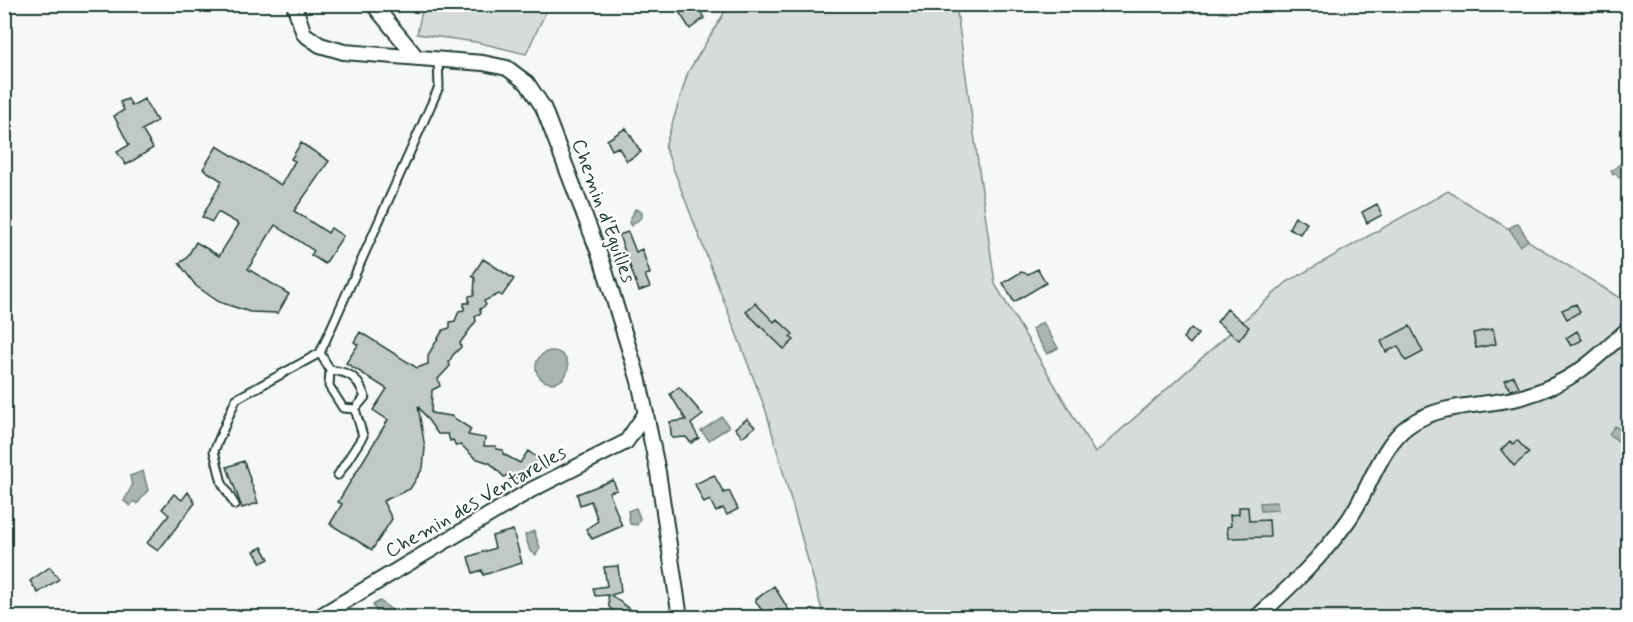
<svg xmlns="http://www.w3.org/2000/svg" width="1633" height="622" viewBox="0 0 1633 622" font-family="Mynerve,sans-serif">
  <rect width="100%" height="100%" fill="#f6f7f7"/>
  <filter id="ink" filterUnits="userSpaceOnUse"><feTurbulence type="fractalNoise" baseFrequency=".0167" numOctaves="2"/><feDisplacementMap in="SourceGraphic" scale="12" xChannelSelector="R" yChannelSelector="G"/><feConvolveMatrix kernelMatrix="1 2 1 2 8 2 1 2 1" color-interpolation-filters="sRGB"/></filter>
  <g filter="url(#ink)">
    <path fill="#d6dcdb" stroke="#7a8c88" stroke-width="1.5" d="M423,5V4L549,5L526,54L476,42L417,34Z
      M729,5H956L995,284L1095,453L1287,282L1448,191L1628,303V617H824L766,411L665,147L688,72Z"/>
    <path fill="#aab5b1" stroke="#72857f" stroke-width="1.5" d="M1628,158V171L1619,178L1615,173L1613,175L1611,171Z
      M635,209L642,212V217L631,226L629,223Z
      M1518,223L1528,240L1520,246L1509,228Z
      M1043,322L1058,348L1047,354L1032,329Z
      M536 367a16 16 0 1 1 32 0a16 16 0 1 1-32 0Z
      M722,417L729,427L709,440L701,431Z
      M1615,426L1628,435L1624,445L1609,434Z
      M143,471L148,490L137,504L134,501L130,506L124,501L132,486L130,476Z
      M1277,502L1278,510L1261,511L1260,503Z
      M636,508L640,518L637,525L630,524L628,511Z
      M534,531L540,548L536,555L530,551L525,535Z
      M380,601L393,611L390,617L378,616L373,605Z"/>
    <path fill="#c0c9c6" stroke="#1f3d34" stroke-width="1.5" d="M674,4H697L704,18L690,29Z
      M128,99L132,106L144,99L157,121L142,130L153,148L126,165L117,152L129,145L114,116L124,110L120,102Z
      M626,128L641,152L627,161L618,147L612,150L607,140Z
      M301,143L329,161L294,211L328,233L331,228L343,236L325,264L311,255L314,251L275,225L248,269L289,294L278,313L250,312L219,302L196,286L179,263L186,259L196,242L219,256L239,224L218,212L212,222L202,217L222,181L203,169L217,146L281,185L295,161L291,159Z
      M1377,204L1382,215L1367,223L1362,212Z
      M1295,217L1307,223L1300,234L1289,228Z
      M628,232L636,252L642,249L650,274L645,275L650,287L639,291L619,235Z
      M483,259L514,279L502,296L499,294L484,301L486,305L480,309L481,313L475,316L476,321L460,343L461,347L453,355L449,362L450,366L438,379L440,386L432,390L431,413L451,416L471,429L468,435L485,438L484,446H496V449L503,450V454L520,463L528,451L546,464L513,479L507,475L504,477L490,463L475,458L461,445L456,446L453,440L450,441L448,434H438L418,406L425,448L423,468L410,489L383,501L392,519L372,550L330,524L342,504L338,502L388,420L373,410L387,389L346,363L358,345L354,342L360,332L417,368L428,364V355L443,330L450,328V322L455,321L459,311L464,310V303H469V296L474,295L475,278L472,276Z
      M1038,269L1046,283L1014,302L1003,283L1021,272L1028,274Z
      M755,303L774,322L777,319L793,334L790,337L794,340L784,349L746,312Z
      M1576,304L1580,312L1567,319L1562,310Z
      M1227,309L1249,327L1239,340L1217,322Z
      M1410,326L1423,352L1406,361L1398,346L1386,352L1381,341Z
      M1191,328L1198,334L1190,344L1183,338Z
      M1493,329L1496,344L1476,348L1473,333Z
      M1577,331L1582,340L1571,346L1566,338Z
      M1514,376L1519,387L1510,390L1505,380Z
      M679,387L703,415L691,424L699,438L691,443L686,437L672,438L671,434L670,422L686,420L670,394Z
      M747,419L755,427L742,437L735,428Z
      M1517,440L1529,453L1514,466L1501,450L1510,441L1513,444Z
      M244,461L258,503L242,508L227,467Z
      M714,475L724,493L729,491L738,509L727,515L723,508L716,512L710,500L704,503L695,484Z
      M613,480L617,490L609,492L622,526L592,539L586,529L598,521L591,501L580,505L577,494Z
      M188,492L195,503L158,551L147,543L169,515L162,509L174,494L182,500Z
      M1239,507H1248L1249,521L1269,520L1270,537L1228,538L1227,527L1231,526L1230,515L1239,514Z
      M513,530L522,563L483,575L482,570L473,573L468,557L495,548L492,536Z
      M262,547L269,559L261,563L254,551Z
      M618,566L621,592L611,595L641,618H622L609,607L608,595L595,596L593,588L607,586L604,567Z
      M50,567L59,579L38,593L30,581Z
      M774,586L790,612L783,618H776L771,610L764,614L755,600Z"/>
    <g fill="none" stroke-linecap="round" stroke-linejoin="round">
      <g stroke="#1f3d34" stroke-width="11">
        <path id="service" d="M320,353L330,370L329,386L343,408L355,409L365,397C358,378 351,372 330,370
          M338,475L363,436L355,409
          M235,505L222,483L214,451L236,399L320,353L439,87L438,60"/>
      </g>
      <g stroke="#1f3d34" stroke-width="18">
        <path id="minor" d="M294,4L304,34L320,45L344,52L483,63L507,68L527,83L543,107L602,261L639,381L658,472L680,618
          M373,4L417,58
          M317,618L531,490L626,442L646,413
          M1256,618C1289,588 1321,558 1347,522C1368,494 1380,446 1408,426C1441,402 1484,407 1522,397C1571,383 1593,362 1628,329"/>
      </g>
      <use href="#service" stroke="#fff" stroke-width="7"/>
      <use href="#minor" stroke="#fff" stroke-width="14"/>
    </g>
  </g>
  <g text-anchor="middle" dominant-baseline="central" stroke-width="4.5" stroke-linejoin="round" paint-order="stroke">
    <g font-size="20" fill="#1f3d34" stroke="#fff">
      <text transform="translate(603 211) rotate(70)">Chemin d'Eguilles</text>
      <text transform="translate(476 502) rotate(-30)">Chemin des Ventarelles</text>
    </g>
  </g>
  <rect width="1633" height="622" fill="none" stroke="#fff" stroke-width="24"/>
  <rect x="12" y="12" width="1609" height="598" fill="none" stroke="#1f3d34" stroke-width="2" filter="url(#ink)"/>
</svg>
